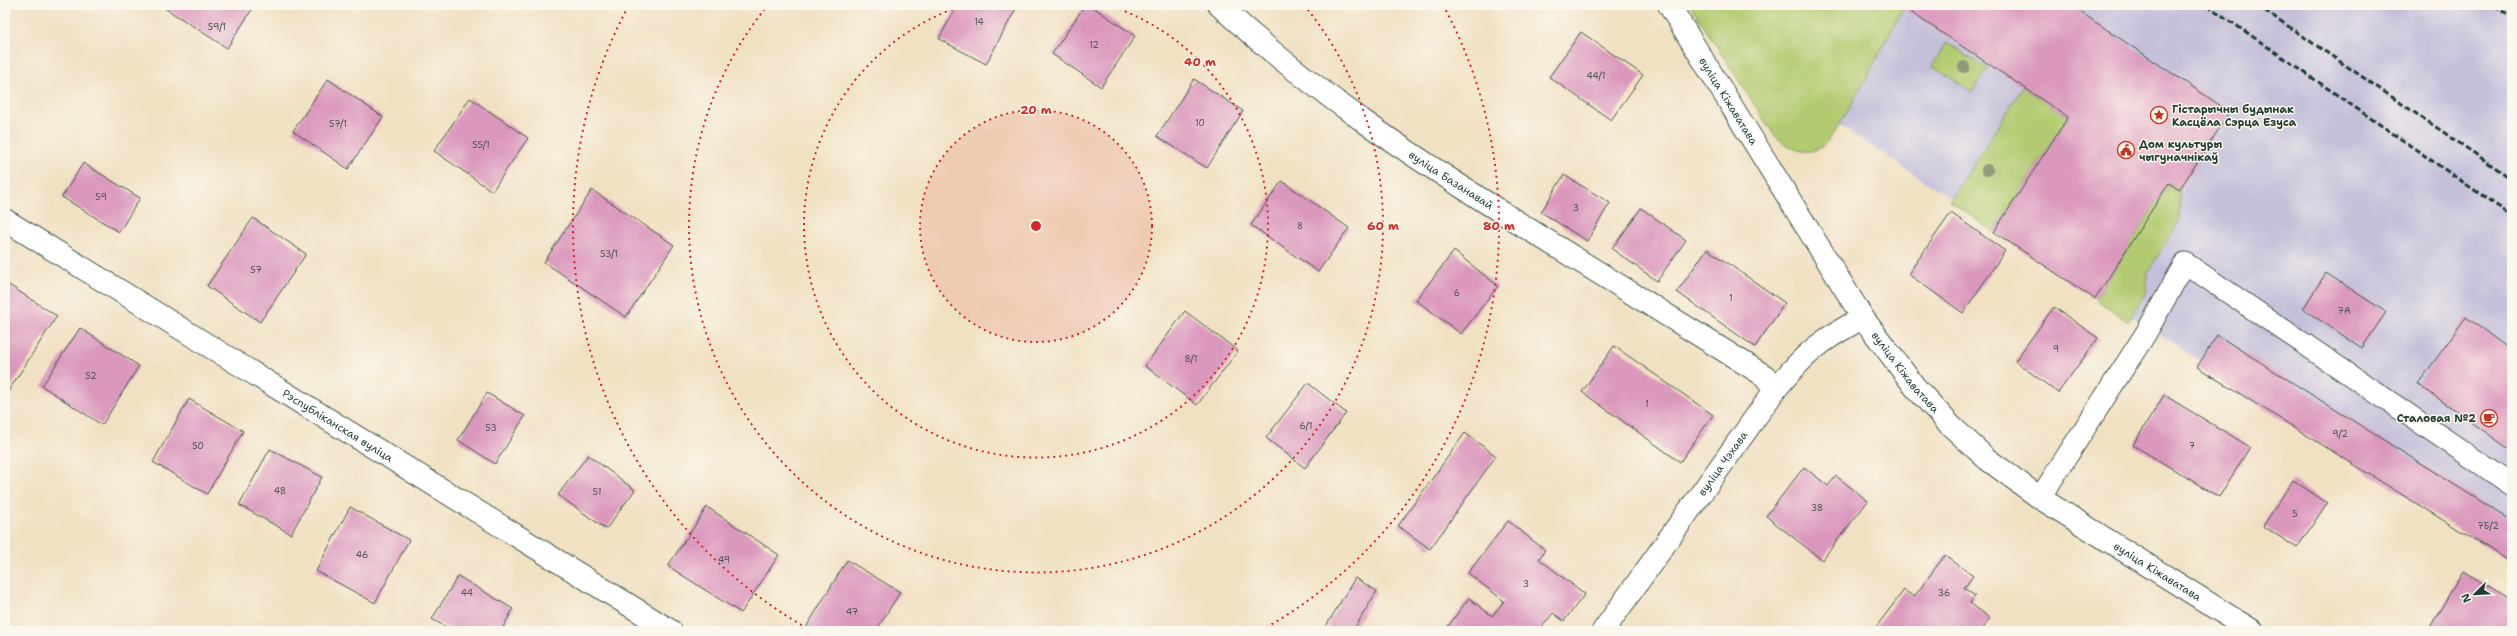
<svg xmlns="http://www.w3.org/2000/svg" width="2517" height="636" viewBox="0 0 2517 636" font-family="'Shantell Sans',sans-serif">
  <rect width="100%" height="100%" fill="#fbf7ec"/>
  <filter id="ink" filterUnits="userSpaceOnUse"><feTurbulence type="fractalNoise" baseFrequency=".025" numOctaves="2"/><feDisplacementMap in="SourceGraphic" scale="8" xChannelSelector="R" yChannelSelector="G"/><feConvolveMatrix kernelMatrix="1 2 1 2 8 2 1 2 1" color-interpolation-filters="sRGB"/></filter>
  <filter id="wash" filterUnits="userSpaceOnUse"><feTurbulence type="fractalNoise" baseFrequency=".012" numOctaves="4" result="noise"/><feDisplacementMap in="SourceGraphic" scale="16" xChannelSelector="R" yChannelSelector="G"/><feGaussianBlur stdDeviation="0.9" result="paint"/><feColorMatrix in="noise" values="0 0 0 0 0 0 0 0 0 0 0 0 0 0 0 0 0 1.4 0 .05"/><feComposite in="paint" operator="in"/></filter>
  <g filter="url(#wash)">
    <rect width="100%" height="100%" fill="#f1e1c3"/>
    <path fill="#c5c0da" d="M1710,5H2512V564L1839,125L1769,99Z"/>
    <path fill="#b2cb70" stroke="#688452" d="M1690,5H1900L1904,7C1890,32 1839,136 1821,147C1803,158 1787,146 1774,135Z
      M1947,42L1988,69L1972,92L1932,65Z
      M2023,87L2068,117L1994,232L1950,201Z
      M2169,183L2179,190L2180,220L2148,272L2147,291L2128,322L2095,299Z"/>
    <g id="blocks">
      <path fill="#db98bd" d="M160,5H255L227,48Z
        M957,5H1018L986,64L939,39Z
        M1085,5H1090L1135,36L1101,87L1052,54Z
        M1900,5H2070L2230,112L2179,190L2169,183L2095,299L1994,232L2068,117Z
        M1581,32L1643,75L1611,120L1549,77Z
        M328,79L383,117L348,169L293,131Z
        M1194,79L1243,111L1207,168L1157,136Z
        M470,98L528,138L492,191L434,151Z
        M5,106L9,108L5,115Z
        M83,163L140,198L119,232L62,197Z
        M1564,175L1610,203L1587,241L1541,212Z
        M1282,181L1349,228L1318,272L1251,225Z
        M592,190L674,245L626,317L544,262Z
        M1641,208L1686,240L1657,281L1612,249Z
        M1951,213L2005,251L1963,313L1908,274Z
        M253,218L306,254L260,322L207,286Z
        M1707,249L1785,303L1755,347L1677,292Z
        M1454,251L1498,286L1461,334L1416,300Z
        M2326,273L2386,312L2362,348L2303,309Z
        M9,285L57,316L5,396V291Z
        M2054,307L2098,338L2058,393L2015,361Z
        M1185,311L1238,351L1197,405L1145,366Z
        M2466,317L2512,351V451L2418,384Z
        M80,328L139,366L102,425L42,386Z
        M2217,335L2512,521V563L2197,367Z
        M1614,346L1713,415L1680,462L1582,392Z
        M1308,383L1346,413L1305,468L1266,438Z
        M487,393L525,416L495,464L458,440Z
        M2164,395L2250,447L2219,497L2133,445Z
        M189,399L243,431L207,494L153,462Z
        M1465,433L1496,456L1430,549L1398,526Z
        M270,449L322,477L291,534L239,505Z
        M588,455L635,490L606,529L558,495Z
        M1804,467L1828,486L1836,476L1868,501L1822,560L1766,516Z
        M2293,480L2327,503L2297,548L2263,526Z
        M350,507L409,540L375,603L316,571Z
        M707,507L779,555L741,613L668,566Z
        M1508,521L1545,550L1539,559L1585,594L1564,621L1553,613L1539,631H1449L1446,629L1469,598L1492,616L1504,601L1468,573Z
        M1945,555L1973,576L1964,588L1975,596L1970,603L1990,618L1980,631H1873L1904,590L1914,597Z
        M847,560L900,592L876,631H804Z
        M2463,571L2512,600V631H2432L2429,629Z
        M458,576L513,609L501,631H453L432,619Z
        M1355,578L1377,591L1353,631H1334L1326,626Z"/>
    </g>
  </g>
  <g filter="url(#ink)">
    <use href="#blocks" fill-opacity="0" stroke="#3e5649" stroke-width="1"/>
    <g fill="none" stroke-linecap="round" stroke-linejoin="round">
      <g stroke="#3e5649" stroke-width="23">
        <path id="lane" d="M2040,498L2146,333L2185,263L2512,485"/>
      </g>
      <g stroke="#3e5649" stroke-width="24">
        <g id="street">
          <path id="s1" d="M1219,5C1311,91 1418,160 1525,227C1605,277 1685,327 1765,376L1775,390"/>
          <path id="s2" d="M5,220L671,631"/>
          <path id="s3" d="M1603,631L1775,390C1804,354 1822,339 1863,318"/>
        </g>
      </g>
      <g stroke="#3e5649" stroke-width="24">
        <g id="secondary">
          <path id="s4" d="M1669,5L1863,318L1915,387L1950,425L1987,459L2040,498L2253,631"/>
        </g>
      </g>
      <use href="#lane" stroke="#fff" stroke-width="21"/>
      <use href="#street" stroke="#fff" stroke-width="22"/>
      <use href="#secondary" stroke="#fff" stroke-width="22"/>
      <path stroke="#1f3d34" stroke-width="3" stroke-dasharray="6 3" stroke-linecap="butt" d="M2207,5L2512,216
        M2257,5L2512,179
        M2495,5L2512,19"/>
    </g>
    <g fill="#929a7d">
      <circle cx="1964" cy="67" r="6"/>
      <circle cx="1987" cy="170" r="6"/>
    </g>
  </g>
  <circle cx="1036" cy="226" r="116" fill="#d62828" fill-opacity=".12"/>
  <g fill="none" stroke="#d62828" stroke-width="2" stroke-dasharray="2 4">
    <circle cx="1036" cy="226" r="116"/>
    <path d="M1108 5A232 232 0 1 1 964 5"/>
    <path d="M1304 5A347 347 0 1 1 768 5"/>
    <path d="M812 631A463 463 0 0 1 629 5M1443 5A463 463 0 0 1 1260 631"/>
  </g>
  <defs>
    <g id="sight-ring" transform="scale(0.9)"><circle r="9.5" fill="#fbf7ec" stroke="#c8321e" stroke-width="1.5"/><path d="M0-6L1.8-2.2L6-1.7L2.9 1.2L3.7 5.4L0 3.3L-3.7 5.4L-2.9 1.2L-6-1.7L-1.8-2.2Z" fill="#c8321e"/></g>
    <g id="civic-ring" transform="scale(0.9)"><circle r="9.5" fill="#fbf7ec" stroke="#c8321e" stroke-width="1.5"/><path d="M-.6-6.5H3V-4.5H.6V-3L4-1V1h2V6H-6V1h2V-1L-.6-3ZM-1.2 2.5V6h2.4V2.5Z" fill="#c8321e"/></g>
    <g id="cafe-ring" transform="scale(0.9)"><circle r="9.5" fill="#fbf7ec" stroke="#c8321e" stroke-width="1.5"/><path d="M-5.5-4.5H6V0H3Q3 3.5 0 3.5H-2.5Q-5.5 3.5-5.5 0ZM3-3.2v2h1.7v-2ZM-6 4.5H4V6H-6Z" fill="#c8321e"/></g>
  </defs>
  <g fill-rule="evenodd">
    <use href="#sight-ring" x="2159" y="115"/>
    <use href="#civic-ring" x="2126" y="150"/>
    <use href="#cafe-ring" x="2489" y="418"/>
  </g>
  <g text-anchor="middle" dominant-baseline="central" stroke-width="3" stroke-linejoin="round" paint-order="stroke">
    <g font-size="9" fill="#4e5456">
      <text x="979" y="22">14</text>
      <text x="217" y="27">59/1</text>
      <text x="1094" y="45">12</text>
      <text x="1596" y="76">44/1</text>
      <text x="1200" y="123">10</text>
      <text x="338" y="124">57/1</text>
      <text x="481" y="145">55/1</text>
      <text x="101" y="197">59</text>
      <text x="1576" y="208">3</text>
      <text x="1300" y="226">8</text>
      <text x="609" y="254">53/1</text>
      <text x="256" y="270">57</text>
      <text x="1457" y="293">6</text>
      <text x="1731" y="298">1</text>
      <text x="2344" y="311">7А</text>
      <text x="2056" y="349">9</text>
      <text x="1191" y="359">8/1</text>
      <text x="91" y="376">52</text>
      <text x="1647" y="404">1</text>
      <text x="1306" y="426">6/1</text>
      <text x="491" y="428">53</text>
      <text x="2340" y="434">9/2</text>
      <text x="198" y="446">50</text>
      <text x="2192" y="446">7</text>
      <text x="280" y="491">48</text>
      <text x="597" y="492">51</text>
      <text x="1817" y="508">38</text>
      <text x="2295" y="514">5</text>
      <text x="2488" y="526">7Б/2</text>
      <text x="362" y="555">46</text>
      <text x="724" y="560">49</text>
      <text x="1526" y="584">3</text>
      <text x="467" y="593">44</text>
      <text x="1944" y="593">36</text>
      <text x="852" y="612">47</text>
    </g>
    <g font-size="11" fill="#1f3d34" stroke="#fbf7ec">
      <text stroke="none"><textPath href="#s4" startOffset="113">вуліца Кіжаватава</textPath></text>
      <text stroke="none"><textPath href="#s1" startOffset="291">вуліца Базанавай</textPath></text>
      <text stroke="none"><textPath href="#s4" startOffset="437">вуліца Кіжаватава</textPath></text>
      <text stroke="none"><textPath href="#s2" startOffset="391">Рэспубліканская вуліца</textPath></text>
      <text stroke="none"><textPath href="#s3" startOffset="206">вуліца Чэхава</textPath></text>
      <text stroke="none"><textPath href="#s4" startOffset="761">вуліца Кіжаватава</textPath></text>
    </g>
    <g font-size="11" font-weight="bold" fill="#1f3d34" stroke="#fbf7ec" text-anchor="start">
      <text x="2172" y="109">Гістарычны будынак<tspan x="2172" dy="13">Касцёла Сэрца Езуса</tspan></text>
      <text x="2139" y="144">Дом культуры<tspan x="2139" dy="13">чыгуначнікаў</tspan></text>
      <text x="2476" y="418" text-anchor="end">Сталовая №2</text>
    </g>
  </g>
  <circle cx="1036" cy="226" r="6" fill="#d62828" stroke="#fbf7ec" stroke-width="2"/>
  <g font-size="12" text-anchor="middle" font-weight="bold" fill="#d62828" stroke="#fbf7ec" stroke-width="3" stroke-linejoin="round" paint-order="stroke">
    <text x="1200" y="66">40 m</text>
    <text x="1036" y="114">20 m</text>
    <text x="1383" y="230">60 m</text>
    <text x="1499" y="230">80 m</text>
  </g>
  <rect width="2517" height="636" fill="none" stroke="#fbf7ec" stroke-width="20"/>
  <g transform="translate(2475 594) rotate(246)" stroke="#fbf7ec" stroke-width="3" paint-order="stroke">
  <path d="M0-3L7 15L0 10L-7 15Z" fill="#1f3d34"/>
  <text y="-6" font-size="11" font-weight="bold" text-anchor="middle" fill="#1f3d34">N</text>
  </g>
</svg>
